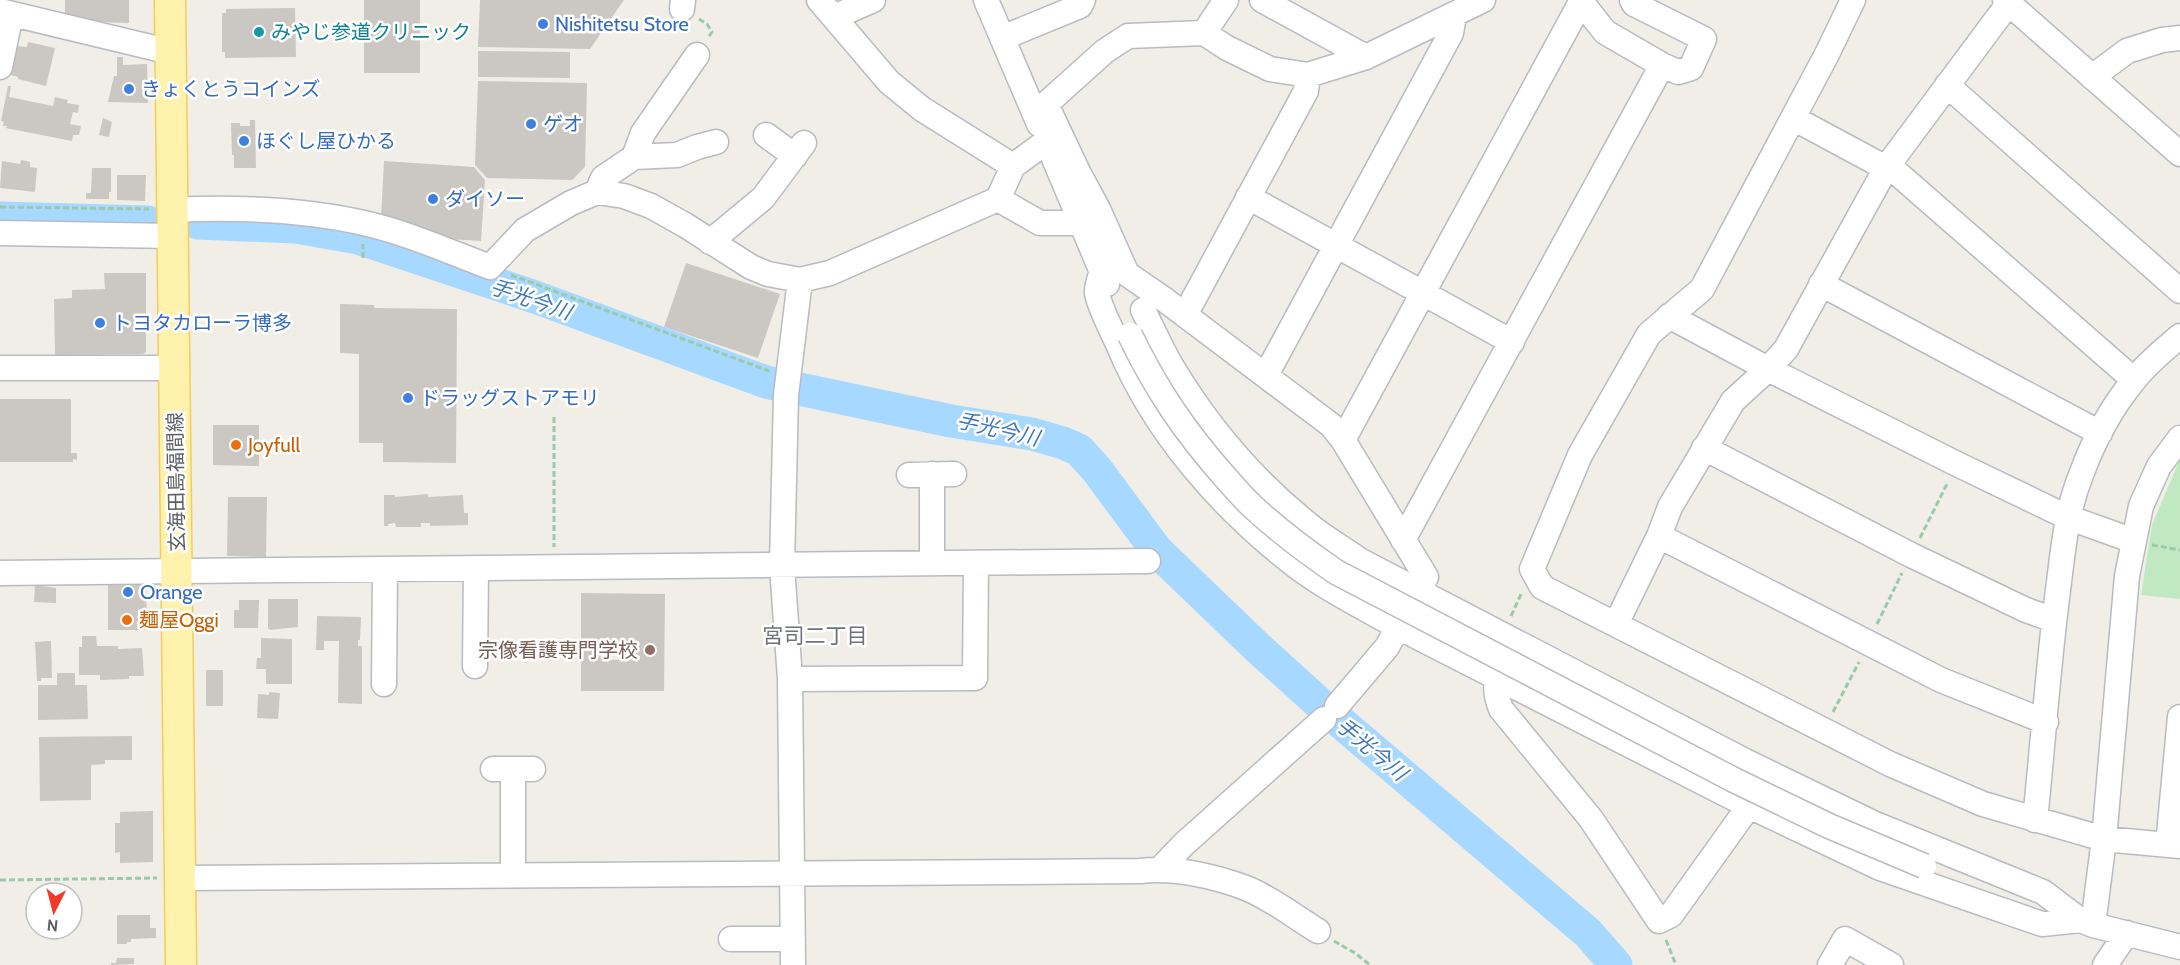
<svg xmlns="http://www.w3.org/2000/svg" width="2180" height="965" viewBox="0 0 2180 965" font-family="Cabin,'Noto Sans JP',sans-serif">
  <rect width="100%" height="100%" fill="#f0eee6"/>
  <path fill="#c1e9c1" d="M2180,459V599L2141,595L2152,525Z"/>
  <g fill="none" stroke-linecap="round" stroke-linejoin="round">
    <path stroke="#a7d8ff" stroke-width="33" d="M0,218L148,222
      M198,223L296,227L358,238L535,297L766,382L951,421L1032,434L1063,443L1079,450L1097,470L1157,551L1258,648L1331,714L1588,933L1616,965"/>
  </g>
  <path fill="#cbc8c3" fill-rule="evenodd" d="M65,0H129V23L94,22L65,14Z
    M364,0H420V73H364Z
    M480,0H624L590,49L478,47Z
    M295,8L296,57L225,58V52H222V13H226V9Z
    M28,42L55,48L46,86L18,79V77L11,75L17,46L27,47Z
    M478,51L570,52V78L478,77Z
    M117,57H123V65L147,64L148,103L108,102L114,76H117Z
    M478,81L587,83L585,167L572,180L487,178L475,165Z
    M8,86H11L9,97L53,106L55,97L68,100L67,103L79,105L78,113L73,112L70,124L81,126L79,135H73L72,141L6,128L7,126H3L4,122L1,121Z
    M103,118L112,122L109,137L99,135Z
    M250,120H255L256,168H234V155H232L231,123H240V126H250Z
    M21,160L30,162V167L37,168L35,192L0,188L2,161L20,164Z
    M384,161L474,167L485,180L481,241L431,238L381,219Z
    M92,168H111V192H109V199H86V193H91Z
    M117,175H146L145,201L117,200Z
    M686,263L780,294L758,358L664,327Z
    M104,273H146V352L143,354L55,355L54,299L72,298V290L105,289Z
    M340,304L374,305V308L457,309L456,463L383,462V443H359V354L340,353Z
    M0,399H71V453H77V460L73,459V462H0Z
    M213,425H259V466L213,465Z
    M428,494V497L463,495L464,513H468V525L430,526V523H421V527H396L395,523L388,524V526H384V495H395V497Z
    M228,497H267L266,557L227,556Z
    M108,584H146L147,630H108Z
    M35,585L56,588V603L34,602Z
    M581,593L665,594L664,691H581ZM610,641H635V659L610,660Z
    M268,599H298V627L270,630L268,628Z
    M239,600H259L258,628H234V610H239Z
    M317,616L361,617L360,640H358V646H362V704L338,703L339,641H324V650H316Z
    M82,636H96L97,646H118V649L142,648L144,676H129V679L100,680V675H79V647H82Z
    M261,638L292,639V684H266V669H256L257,658H261Z
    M51,641L52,678H41V681H37L35,642Z
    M206,670H223V706H206Z
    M57,673H75V685H87L88,719L38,720V685H57Z
    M269,692L280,693L278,719L257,718L258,694L269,695Z
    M132,736V760H105V764L91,765V800L40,801L39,737Z
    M153,811V862L120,863V852L115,853V823H120V812Z
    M117,915H150V928H156V938L131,939V942H127V944H117Z
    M117,958H134V964L111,965V963H116Z"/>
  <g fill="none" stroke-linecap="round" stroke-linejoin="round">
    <g stroke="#b8bbc0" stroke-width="27">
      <path id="minor" d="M819,0L889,82L922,109L1013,166
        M986,0L1039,124
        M1262,0L1366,57
        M1580,0L1605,32L1662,65L1678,72L1691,68L1704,39L1634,4L1632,0
        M1853,0L1827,54L1702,289L1649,334L1580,455L1532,569L1542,587L1890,764L1983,804L2104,839L2180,846
        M2005,0L2180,154
        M682,9L683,0
        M0,11L171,52
        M834,17L873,0
        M1204,33L1226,0
        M1002,38L1080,6L1083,0
        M0,67L11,14
        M2092,77L2127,51L2162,40L2180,38
        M1947,85L2180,291
        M1046,104L1079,174L1098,209L1127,274L1165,300L1331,425L1343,440L1426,577L1387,647L1337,706
        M1033,110L1046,104L1105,51L1128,36L1204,33L1227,48L1270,69L1308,75L1366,57L1483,0
        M1793,118L1886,168L1896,172L2134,380
        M766,135L795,156
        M1053,156L1107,284
        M634,157L677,155L697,147L716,142
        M597,192L603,178L634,157L643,133L697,55
        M1248,197L1512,342
        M998,199L1040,223H1081
        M172,210C237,207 305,209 368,224C410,234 450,252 490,267L525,230L571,203L597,192L624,196L651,206L685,225L751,267L768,274L800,280L830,273L998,199L1013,166L1047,141
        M0,233L172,236
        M710,242L763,198L804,143
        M1102,271C1100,277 1096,287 1097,293C1099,306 1112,331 1118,344C1154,432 1221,508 1296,566C1328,590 1364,608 1398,627L1749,806L1880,868L2042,924L2080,920
        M1821,284L2100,433
        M1143,310C1153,329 1161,349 1172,367C1208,427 1254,481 1309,525C1325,538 1344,549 1361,561L1745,761L1873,823L2043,892L2080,920
        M1185,315L1306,91L1308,75
        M1669,316L1768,369L1957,464L2067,517L2134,541
        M0,368H173
        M1266,375L1451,33L1454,16
        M1343,440L1581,2
        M1704,448L1911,555L2026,610L2054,620
        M932,474V563
        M909,475L954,474
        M1659,536L1941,680L2046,722
        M1403,540L1662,65
        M0,573L1148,561
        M1616,624L1659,536L1670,507L1733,401L1768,369L1786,349L1886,168L2011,0
        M1502,664C1495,681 1494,692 1501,709L1591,819L1659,921L1671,915L1749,806
        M475,666L476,569
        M790,679L975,678L976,563
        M384,684L385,570
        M493,769H533
        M513,769V875
        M2035,820C2043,744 2048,666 2058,590C2063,551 2066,512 2081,475C2093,442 2112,407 2134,380C2147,363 2164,350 2180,336
        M2168,845L2180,717
        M1160,869L1184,844L1324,719
        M180,878L1140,871C1174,867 1214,876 1246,888C1271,898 1295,917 1318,931
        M2078,919L2093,925L2180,947
        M2093,925L2104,839L2127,576L2141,506L2159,466L2180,438
        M731,939H793
        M793,965L790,679L782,566L786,395L800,280
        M1830,965L1845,939L1891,965
        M2105,965L2127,933"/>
    </g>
    <g stroke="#f9cc56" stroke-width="33">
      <path id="major" d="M170,0L181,965"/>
    </g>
    <path stroke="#9acaa8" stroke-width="3" stroke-dasharray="6 3" stroke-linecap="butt" d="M699,19L707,24L712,32L708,38
      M0,207L149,209
      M363,258V244
      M511,275L769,371
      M554,417V547
      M1920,538L1948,482
      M2152,545L2180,550
      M1511,616L1522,592
      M1877,624L1902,573
      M1833,712L1859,662
      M0,880L157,878
      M1666,940L1676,965
      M1334,941L1355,953L1370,965"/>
    <use href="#minor" stroke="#fff" stroke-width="24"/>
    <use href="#major" stroke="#fff2ac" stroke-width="30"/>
    <g stroke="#b8bbc0" stroke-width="27" stroke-linecap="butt">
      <path id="minor-bridge" d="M1130,335C1156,389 1185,432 1225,477C1234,487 1243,498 1253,507C1279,531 1307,552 1336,572L1734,780L1829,826L1924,866"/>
    </g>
    <use href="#minor-bridge" stroke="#fff" stroke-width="24"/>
  </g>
  <g fill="#3f7fe0" stroke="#fff" stroke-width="2">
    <circle cx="543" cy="24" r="6"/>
    <circle cx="129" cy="89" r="6"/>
    <circle cx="531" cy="124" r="6"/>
    <circle cx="244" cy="141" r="6"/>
    <circle cx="433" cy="199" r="6"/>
    <circle cx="100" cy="323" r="6"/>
    <circle cx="408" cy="398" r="6"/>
    <circle cx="128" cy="592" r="6"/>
  </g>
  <circle fill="#0f9aa8" stroke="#fff" stroke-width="2" cx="259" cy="32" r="6"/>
  <g fill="#e8710a" stroke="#fff" stroke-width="2">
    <circle cx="236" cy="445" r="6"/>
    <circle cx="127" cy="620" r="6"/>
  </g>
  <circle fill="#8d6e63" stroke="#fff" stroke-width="2" cx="650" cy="650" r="6"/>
  <g text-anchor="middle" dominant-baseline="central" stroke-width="5" stroke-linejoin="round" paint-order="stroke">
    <g font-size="20" fill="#366cbe" stroke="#fff" text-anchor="start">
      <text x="555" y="24">Nishitetsu Store</text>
      <text x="141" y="89">きょくとうコインズ</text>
      <text x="543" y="124">ゲオ</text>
      <text x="256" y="141">ほぐし屋ひかる</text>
      <text x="445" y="199">ダイソー</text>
      <text x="112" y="323">トヨタカローラ博多</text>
      <text x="420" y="398">ドラッグストアモリ</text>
      <text x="140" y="592">Orange</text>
    </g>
    <g font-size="20" fill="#0d838f" stroke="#fff" text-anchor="start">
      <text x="271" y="32">みやじ参道クリニック</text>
    </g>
    <g font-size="20" fill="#c56008" stroke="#fff" text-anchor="start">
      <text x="248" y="445">Joyfull</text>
      <text x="139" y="620">麺屋Oggi</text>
    </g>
    <g font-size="20" fill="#5d6167" stroke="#fff">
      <text transform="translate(176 482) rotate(-91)">玄海田島福間線</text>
    </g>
    <g font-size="20" fill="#785e54" stroke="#fff" text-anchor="end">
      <text x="638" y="650">宗像看護専門学校</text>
    </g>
    <g font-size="21" font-style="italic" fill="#3d78b8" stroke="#fff">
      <text transform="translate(531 299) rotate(19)">手光今川</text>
      <text transform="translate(998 429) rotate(13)">手光今川</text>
      <text transform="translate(1372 749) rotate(40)">手光今川</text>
    </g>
    <g font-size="21" fill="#6e7379" stroke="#fff">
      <text x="815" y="635">宮司二丁目</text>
    </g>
  </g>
  <g transform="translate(54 911) rotate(186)"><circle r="28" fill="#ffffff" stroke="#bec0c2" stroke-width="1.5"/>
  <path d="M0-4.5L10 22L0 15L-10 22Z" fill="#f23a2a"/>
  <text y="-9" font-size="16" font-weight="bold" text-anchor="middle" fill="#5d6167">N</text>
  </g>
</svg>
